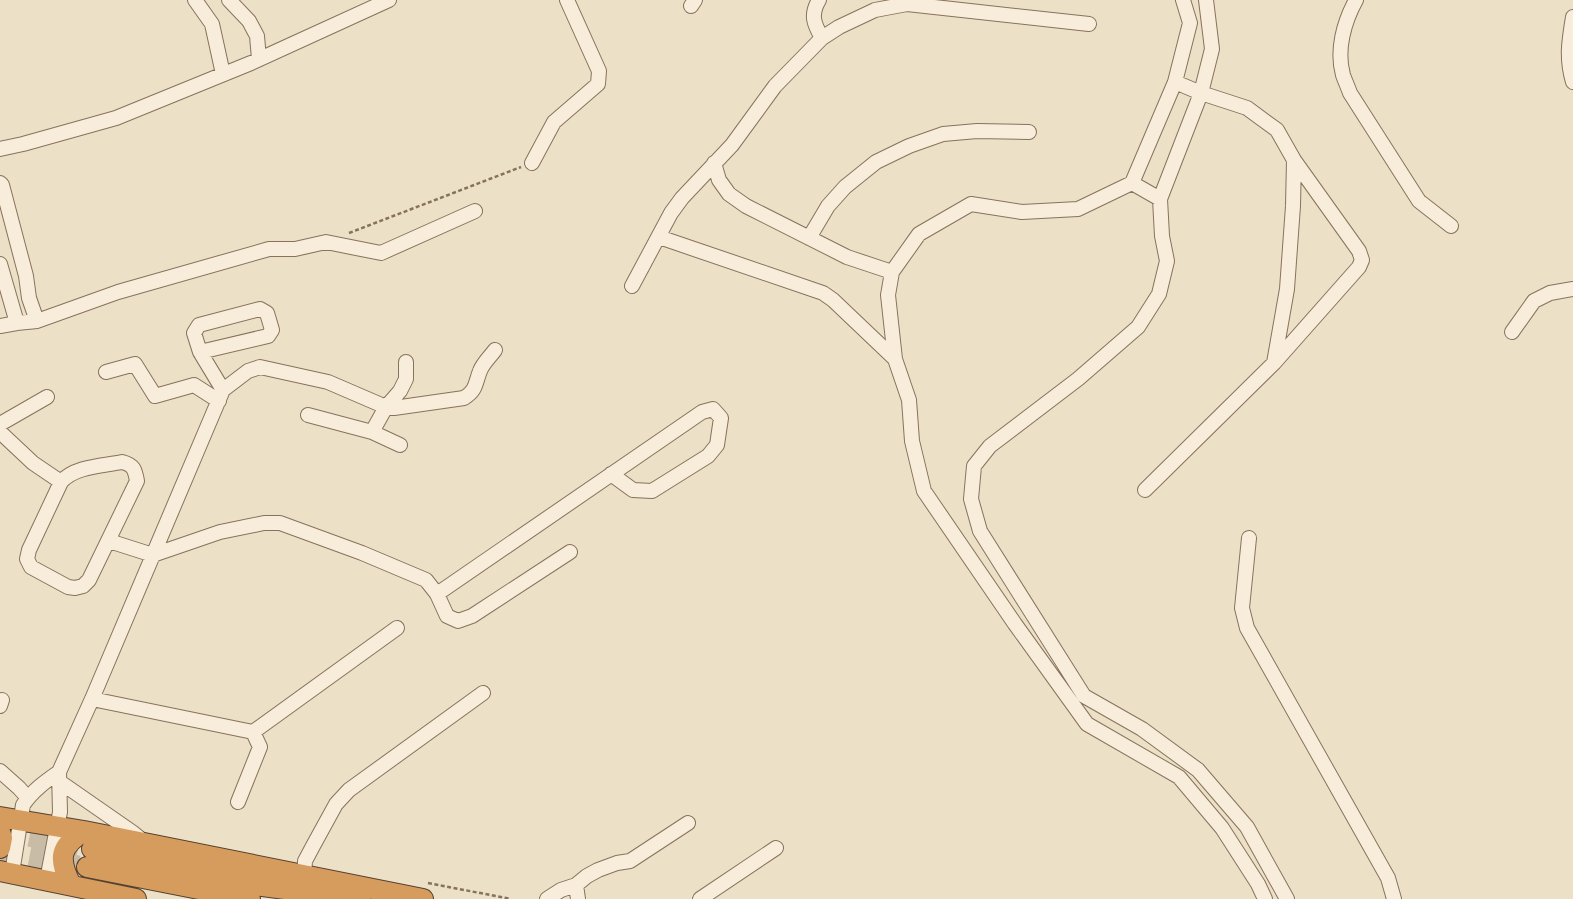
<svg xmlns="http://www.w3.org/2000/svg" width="1573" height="899" viewBox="0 0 1573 899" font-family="Lora,serif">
  <rect width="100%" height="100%" fill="#ece0c7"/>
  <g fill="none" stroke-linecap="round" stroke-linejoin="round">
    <path stroke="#c8bca6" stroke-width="20" stroke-dasharray="20 10" stroke-linecap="butt" d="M0,831L92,849
      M0,851L87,867"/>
    <g stroke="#87725d" stroke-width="16">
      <path id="minor" d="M195,0L212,24L223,74
        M229,0L249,21L257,36L259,59
        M819,0C810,15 814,24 822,38
        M1183,0L1190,23L1175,82L1132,183L1078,209L1022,212L971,204L919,234L892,272L888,295L895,359L909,400L912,441L924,491L1015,624L1087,724L1179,777L1222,828L1258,884L1265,899
        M1206,0L1212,49L1201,93L1160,199L1162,236L1167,261L1159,294L1138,327L1078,379L990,446L974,466L971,499L980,531L1084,696L1142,729L1198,770L1247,827L1287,899
        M1356,0C1344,22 1336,50 1343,75C1345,81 1348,87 1350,93L1419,201L1451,226
        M691,6L695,0
        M1573,17C1569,41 1566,58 1573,82
        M1175,82L1201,93L1247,108L1277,130L1294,160L1359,251L1362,260L1359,267L1274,363
        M0,149L23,144L116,118L251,63L389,0
        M532,163L554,122L598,84L599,71L567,0
        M714,163L719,180L729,194L746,206L847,257L892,272
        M0,183L2,185L26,276L29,298L37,321
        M1132,183L1160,199
        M659,237L823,293L833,300L895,359
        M809,238L828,206L845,187L876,162L909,146L943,134L977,131L1029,132
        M0,264L17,323L37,321L118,292L269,249H295L326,242L381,253L475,211
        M632,286L671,213L682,198L732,145L775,86L822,38L839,27L875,10L907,4L1089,24
        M0,326L17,323
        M1512,332L1534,301L1550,293L1573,289
        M200,352L268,336L272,330L267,313L260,309L199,325L194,333L200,352L223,390
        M106,372L135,364L155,396L194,385L219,401
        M308,415L372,432L386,407L400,391L406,379V362
        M0,424L47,397
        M0,432L33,463L61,482
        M372,432L400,445
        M122,462C134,465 135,470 137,481L89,580L83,586L75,588L68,587L31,567L27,559L29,550L61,482C75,466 103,466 122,462Z
        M1145,490L1274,363L1287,289L1293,206L1294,160
        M1249,538L1242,608L1247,628L1388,878L1394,899
        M109,541L153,555L220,532L264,523H280L362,553L426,580L437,594L447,616L458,621L472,616L570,552
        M437,594L702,412L713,409L721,418L717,445L708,456L652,491L633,490L611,474
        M92,699L253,732L260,747L238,802
        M0,706L2,700
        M253,732L397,628
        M0,771L19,788L28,798
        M60,782L132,832L143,841
        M12,873L23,805C32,791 46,781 59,772
        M304,875L305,861L313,846L336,804L349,790L483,693
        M47,880L60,812L59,772L92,699L223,390L248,371L260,367L328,382L386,407L394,408L464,398C477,390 475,383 480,371C483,363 490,357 495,350
        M576,885L578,899
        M547,899L561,890L576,885L587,876L598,870L617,863L630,861L688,823
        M700,899L776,848"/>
    </g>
    <g stroke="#554131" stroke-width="22">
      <path id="highway" d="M0,817L84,831L423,899
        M0,832L2,838L0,848
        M92,849L247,884L360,899
        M87,867L250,899
        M0,871L136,899
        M71,885C58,859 59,847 84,831"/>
    </g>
    <path stroke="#87725d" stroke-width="2.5" stroke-dasharray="4 2.5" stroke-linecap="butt" d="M349,233L521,167
      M428,883L511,899"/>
    <use href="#minor" stroke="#f7edda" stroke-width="14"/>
    <use href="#highway" stroke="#d69c5d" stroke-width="20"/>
  </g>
</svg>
